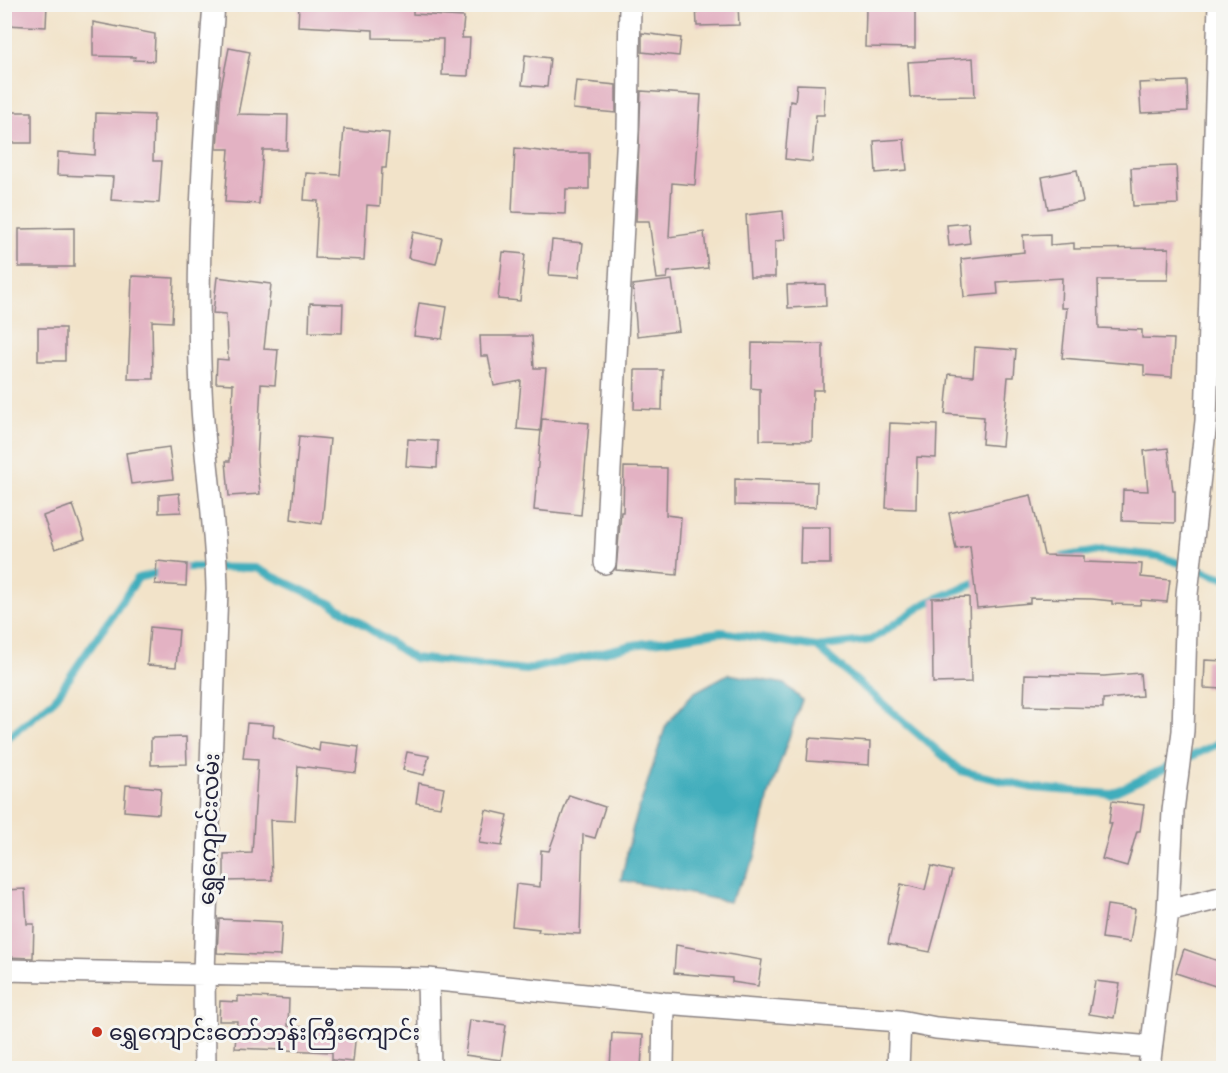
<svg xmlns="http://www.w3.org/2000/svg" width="1228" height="1073" viewBox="0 0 1228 1073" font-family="'EB Garamond','Noto Sans Myanmar',serif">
  <rect width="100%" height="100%" fill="#f6f6f2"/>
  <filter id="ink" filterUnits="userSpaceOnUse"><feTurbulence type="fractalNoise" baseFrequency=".0167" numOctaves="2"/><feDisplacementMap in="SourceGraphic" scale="12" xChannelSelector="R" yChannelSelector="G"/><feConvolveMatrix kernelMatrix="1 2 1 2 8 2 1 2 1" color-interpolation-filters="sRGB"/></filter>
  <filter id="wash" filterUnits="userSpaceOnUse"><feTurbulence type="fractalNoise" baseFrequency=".008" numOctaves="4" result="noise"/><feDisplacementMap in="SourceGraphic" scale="24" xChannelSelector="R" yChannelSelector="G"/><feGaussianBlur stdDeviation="1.35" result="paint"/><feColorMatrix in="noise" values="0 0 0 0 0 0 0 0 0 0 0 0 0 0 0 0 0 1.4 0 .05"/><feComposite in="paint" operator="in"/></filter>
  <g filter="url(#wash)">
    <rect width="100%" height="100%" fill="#f2e3c9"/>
    <path fill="#3fadbc" stroke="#30687c" stroke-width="1.5" d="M728,674L785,684L802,700L769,795L754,861L729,902L621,880L633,827L666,725L693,693Z"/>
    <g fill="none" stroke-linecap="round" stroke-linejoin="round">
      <path stroke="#3fadbc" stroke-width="8" d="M1063,557L1103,550L1158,556L1224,578
        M178,567L255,568L332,604L413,658L526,670L633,645L721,632L817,647L961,771L1033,788L1110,794L1224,741
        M817,647L871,640L926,603L982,580
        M4,741L54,700L138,578L164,571"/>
    </g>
    <g id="blocks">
      <path fill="#e3b2c3" d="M7,4H47L46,27L6,25Z
        M299,4H413V14L464,17L462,38H470L468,76L442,75L443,39L373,38V30L298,26Z
        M696,4H738L739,25L697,26Z
        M866,8H915V48L865,47Z
        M93,22L155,34L154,61L134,60L135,57L93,56Z
        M642,33L681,38L679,56L642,52Z
        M229,48L250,52L238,114L288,115L287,150H263L259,204L225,202L229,149H217L221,88Z
        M525,55L550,58L547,87L522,85Z
        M973,58L975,96L910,97L908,62Z
        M576,81L616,85V113L573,109Z
        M1187,81L1188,111L1141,113L1139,83Z
        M797,84L825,85L824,115H816L812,162L785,159L790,101L795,102Z
        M641,91L701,95L695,185L672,183L669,237L704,232L708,268L668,272L667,278L657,279L649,221H636Z
        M4,112H32V143H4Z
        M96,113L154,115L153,161H162L159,203L111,200L113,177L57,175L58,152L95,155Z
        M344,129L389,133L386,168H382L380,206L367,205L364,260L315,258L318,201L304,200L306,173L340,175Z
        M904,139L907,170L876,173L874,141Z
        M515,148L556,153H589V189H566L565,214L512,212Z
        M1176,166L1178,204L1133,206L1131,168Z
        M1077,170L1083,202L1048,209L1042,177Z
        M783,211L785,240L775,241V277H750L746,215Z
        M968,223L970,243L949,246L947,225Z
        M74,228V267H19V229Z
        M413,232L442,238L436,264L408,258Z
        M1050,234V245L1074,243V249L1169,248L1168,280H1098L1099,328L1142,330V338L1174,339L1172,377L1144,375V365L1062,358L1067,308H1061L1062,278L997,282L998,294L964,297L961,259L1024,252L1023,235Z
        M552,240L583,243L579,277L549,275Z
        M503,252L525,254L520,301L498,299Z
        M132,276L174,278L172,322L152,321L153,379H128Z
        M217,277L271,284L264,349L278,350L275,385L261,384L257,461L260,494L229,496L226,461H230L233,384L216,383L217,359L228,360L226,314L213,313Z
        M672,280L679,331L637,336L633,285Z
        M825,284L826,306L788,308L787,285Z
        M310,303L343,304L342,333L309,332Z
        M419,303L447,307L442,339L414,336Z
        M38,328H65V361H38Z
        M480,336H532L534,368H546L540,431L517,429L521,381L494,386L488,356H481Z
        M752,343L823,344V390H813L812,441L760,440V389L751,388Z
        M975,347L1016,350L1014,377H1008L1002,446L982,444L984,417L945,414L949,374L973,376Z
        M635,370H663L662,410L634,409Z
        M542,419L589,423L581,515L534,510Z
        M890,423L937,425L936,458L917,457L916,509L886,508Z
        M299,436L330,439L322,524L291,519Z
        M408,439L438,441L437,468L406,466Z
        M169,447L173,479L131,484L126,453Z
        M1168,448L1173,491H1175V523L1122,521L1123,490L1148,491L1144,451Z
        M624,467L667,468L666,515L681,517L677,575L616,570L621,512H623Z
        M735,479L817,482L816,507L735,505Z
        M179,493L181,512L159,513V495Z
        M1031,495L1044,555L1084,556V562L1142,564L1141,577L1170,580L1167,602L1141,600L1140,605L1112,604V601L1092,599L1030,598V603L977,608L970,546L956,549L949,513Z
        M73,505L85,539L55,549L43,516Z
        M801,527H830V564H800Z
        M157,561L187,564L186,586L155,584Z
        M969,597L971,682L933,683L932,598Z
        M150,627L179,630L176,667L147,665Z
        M1205,660L1224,661V689L1204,688Z
        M1140,673L1142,696L1103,699V708L1024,706L1025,674L1104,676Z
        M247,723L274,725L273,737L319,751L320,742L359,747L356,773L298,766L295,821L270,820L272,880L224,881V854L252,853L258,759L243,758Z
        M186,737L187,764L151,765V738Z
        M809,738L870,742L869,765L807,761Z
        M407,752L429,756L424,775L403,770Z
        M419,783L444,788L440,807L416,803Z
        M126,785L161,788L159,814L124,811Z
        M569,795L605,807L595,838L583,835L580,934L538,932L539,929L512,926L516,884L540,887L541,850L549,851Z
        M1112,801L1144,805L1140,831H1137L1127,866L1102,859L1112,823H1109Z
        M486,810L508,815L502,846L479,843Z
        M931,866L952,871L930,952L888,944L901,884L925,890Z
        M25,889L27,924H34L33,958L4,957V890Z
        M1107,905L1135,909L1130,942L1102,938Z
        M219,919L282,922L280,956L217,953Z
        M676,945L762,960L758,986L732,982V978L674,973Z
        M1184,949L1224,963V989L1176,973Z
        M1095,981L1120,984L1114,1018L1089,1014Z
        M238,996L289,999L288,1026L356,1031L353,1062L332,1060V1052L235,1048L237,1021H219L220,1001L238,1002Z
        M470,1020L506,1025L501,1060L465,1055Z
        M612,1033L643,1035L641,1068H610Z"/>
    </g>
  </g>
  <g filter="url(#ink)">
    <use href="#blocks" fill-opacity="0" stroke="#8a8282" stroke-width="1.5"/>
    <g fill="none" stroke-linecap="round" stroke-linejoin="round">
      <g stroke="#8a8282" stroke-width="24">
        <path id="street" d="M605,563L628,131L630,4
          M1168,911L1224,897
          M4,970L428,979L664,1003L900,1021L936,1028L1151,1047
          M428,979L430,1068
          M205,1068L204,973L217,589C216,528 206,468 202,408C194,274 204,138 214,4
          M663,1068L664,1003
          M898,1068L900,1021
          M1149,1068L1168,911L1173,811L1183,731L1187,594L1206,421L1219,4"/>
      </g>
      <use href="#street" stroke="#fff" stroke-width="21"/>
    </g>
  </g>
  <circle fill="#c8321e" stroke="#f6f6f2" stroke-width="2" cx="97" cy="1032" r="6"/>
  <g text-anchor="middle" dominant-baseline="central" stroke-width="6" stroke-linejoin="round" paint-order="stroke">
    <g font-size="22" fill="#22223b" stroke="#f6f6f2">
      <text transform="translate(209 829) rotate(-88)">ရွှေကျောင်းလမ်း</text>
    </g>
    <g font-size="22" fill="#22223b" stroke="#f6f6f2" text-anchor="start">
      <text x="109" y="1032">ရွှေကျောင်းတော်ဘုန်းကြီးကျောင်း</text>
    </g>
  </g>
  <rect width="1228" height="1073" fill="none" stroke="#f6f6f2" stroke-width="24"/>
</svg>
